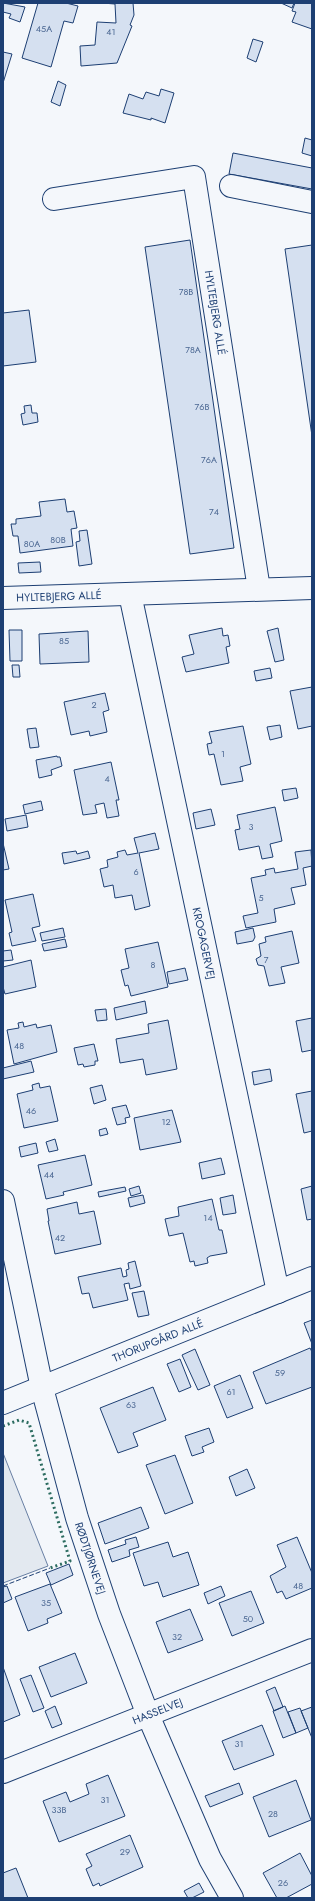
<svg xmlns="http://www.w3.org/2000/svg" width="315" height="1901" viewBox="0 0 315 1901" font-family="Jost,sans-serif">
  <rect width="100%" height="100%" fill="#f4f7fb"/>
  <path fill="#e3e9f0" stroke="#687fa3" d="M3,1453L48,1566L3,1583Z"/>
  <path fill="#d5e0f0" stroke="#1d3f73" d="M3,3L25,7L20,22L9,18L11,14L3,12Z
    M38,3H66L78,6L73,23L64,21L51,67L22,58Z
    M102,3H133L134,15L130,25L132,26L117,63L81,66L80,46L95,45L97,22L116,23L115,4Z
    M281,3H294L292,8Z
    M295,3H312V29L292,22L296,12L292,11Z
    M253,39L263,42L256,62L247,58Z
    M3,52L12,54L3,83Z
    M58,81L66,85L60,106L51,102Z
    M161,89L174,93L165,123L151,118V120L123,113L129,94L143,99L146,92L159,96Z
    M305,138L312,140V156L302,153Z
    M233,153L312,168V189L229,174Z
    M190,240L234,548L190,554L145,247Z
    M312,245V436L285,249Z
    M29,310L36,362L3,366V313Z
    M31,405L32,413H37L38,422L23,425L21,414L25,413L24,406Z
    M65,499L67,512L74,511L77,528L71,529L73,546L20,553L18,536H13L11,524H16V519L41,516L39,502Z
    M87,530L92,564L79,566L76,542L80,541L79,531Z
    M40,562L41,572L19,573L18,563Z
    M222,628L223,636L228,635L230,646L226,647L229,663L186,672L182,657L194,654L189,635Z
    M278,628L284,660L275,662L267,631Z
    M9,630H22V661H10Z
    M88,631L89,662L40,664L39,634Z
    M12,665H19L20,677H13Z
    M270,668L272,678L256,681L254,671Z
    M312,687V726L298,729L290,691Z
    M105,693L109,710L103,712L107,732L90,736L89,731L71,735L64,702Z
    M280,725L282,737L270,740L267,727Z
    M243,726L251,764L240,767L243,781L221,785L214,754L209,755L207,744L212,743L209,732Z
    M36,728L39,747L30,748L27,729Z
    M57,756V757H60L62,766L51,770L52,775L39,778L36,760Z
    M111,762L119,800H116L119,816L107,818L104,803L95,805L97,813L83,815L74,770Z
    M296,788L298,798L284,801L282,790Z
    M41,801L43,810L25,814L23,805Z
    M275,807L282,841L270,844L273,857L262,859L259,846L239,850L235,830L240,829L237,815Z
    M211,809L215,825L196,829L193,813Z
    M26,815L28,827L7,831L5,819Z
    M155,833L159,849L139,853L150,906L135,910L132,895L115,898L113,885L104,887L100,869L108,867L107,860L118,857L117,852L125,850L127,855L138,853L134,838Z
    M3,843L9,869L3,870Z
    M311,850L312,866L303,868L306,885L291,888L295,904L274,909L276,922L246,928L243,916L258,913L251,878L266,875L265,870L274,868L275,873L298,869L295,852Z
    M76,851L77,854L88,851L90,858L64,864L62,853Z
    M33,894L40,926L32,928L36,941L12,946L9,933L12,932L5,900Z
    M63,928L65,937L42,941L40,933Z
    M253,928L255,937L253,941L237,944L235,932Z
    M292,931L299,963L281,967L285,983L269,986L264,966L258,965L256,959L261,956L259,944L266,942L265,937Z
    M65,939L67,947L44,951L42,944Z
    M158,942L168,987L131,996L128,985L125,986L121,970L129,968L125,949Z
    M11,950L13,960L3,961V951Z
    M31,960L36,987L5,994L3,987V967Z
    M185,968L188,980L169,984L167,972Z
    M145,1001L147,1013L116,1020L114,1008Z
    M106,1009L107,1020L97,1021L95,1010Z
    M312,1018V1050L302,1052L296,1021Z
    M168,1020L177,1069L146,1075L143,1059L120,1063L116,1039L149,1033L148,1024Z
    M23,1022L24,1027L36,1024L37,1028L51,1025L57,1052L14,1064L7,1030L19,1028L18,1023Z
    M94,1044L98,1061H95V1065L84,1067L83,1064L78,1065L74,1048Z
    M31,1061L34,1072L3,1079V1068Z
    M270,1069L272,1081L254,1085L252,1072Z
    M39,1083L40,1088L50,1086L58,1121L24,1128L17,1094L33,1090L32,1085Z
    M102,1085L106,1100L94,1104L90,1088Z
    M312,1091V1131L304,1133L296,1094Z
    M126,1105L130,1117L125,1118L126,1123L117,1125L112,1108Z
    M172,1110L181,1142L140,1150L134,1118Z
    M106,1128L108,1134L100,1136L99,1130Z
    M55,1139L58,1150L49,1152L46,1142Z
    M36,1143L38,1153L21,1157L19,1147Z
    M85,1155L92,1185L63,1192L64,1195L46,1199L38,1165Z
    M221,1158L225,1174L202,1179L199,1163Z
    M139,1186L141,1193L131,1196L129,1189Z
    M312,1186V1219L307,1220L301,1189Z
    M125,1187L126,1191L99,1197L98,1192Z
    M143,1195L145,1203L130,1207L128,1198Z
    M233,1195L236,1213L223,1215L220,1198Z
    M212,1199L219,1230H222L227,1253L210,1256L207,1258L208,1263L195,1266L194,1261L190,1262L183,1233L169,1236L165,1219L179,1216L178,1207Z
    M77,1202L79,1214L94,1211L101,1244L55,1254L48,1221H49L47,1209Z
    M135,1261L141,1286L130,1289L129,1283L124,1284L128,1300L93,1308L89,1293L82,1294L78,1277L121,1268L123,1277L127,1276L126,1270L129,1269L128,1263Z
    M144,1291L149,1315L138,1317L132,1293Z
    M312,1320V1344L304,1323Z
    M310,1348L312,1352V1387L266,1404L253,1372Z
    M195,1349L210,1385L198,1390L182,1355Z
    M180,1359L191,1387L179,1392L167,1364Z
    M240,1375L253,1408L227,1418L214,1386Z
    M153,1387L166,1420L133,1433L138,1446L118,1453L100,1408Z
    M209,1428L214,1442L202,1447L204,1452L192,1456L185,1436Z
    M175,1455L193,1503L165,1514L146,1465Z
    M247,1469L255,1488L236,1496L229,1477Z
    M141,1507L149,1528L105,1544L98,1523Z
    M136,1537L139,1547L129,1550L130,1556L112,1562L108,1550L126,1544L125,1540Z
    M297,1537L312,1573V1588L286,1599L282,1591L277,1593L270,1576L286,1567L277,1545Z
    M168,1542L173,1557L188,1552L199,1585L163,1597L158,1582L144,1586L133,1553Z
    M69,1564L73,1575L51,1585L46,1573Z
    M50,1584L62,1613L47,1619L48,1623L28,1631L15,1597Z
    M7,1586L12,1599L3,1603V1587Z
    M221,1586L225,1596L208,1604L204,1593Z
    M251,1591L264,1623L232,1636L219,1603Z
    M190,1609L203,1640L168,1653L156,1622Z
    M75,1653L87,1683L51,1697L39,1667Z
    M3,1667L20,1715L3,1722Z
    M31,1675L44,1708L33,1712L20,1679Z
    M275,1687L283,1707L274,1711L266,1691Z
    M55,1706L62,1724L52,1728L45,1711Z
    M285,1706L296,1733L283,1738L273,1711Z
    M312,1707V1738L301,1711Z
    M300,1708L308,1728L296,1733L288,1712Z
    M262,1725L274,1755L234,1770L222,1741Z
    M108,1775L125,1816L59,1842L43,1801L66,1792L70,1802L89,1794L86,1784Z
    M296,1780L311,1820L269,1837L253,1797Z
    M239,1783L243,1794L210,1807L205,1796Z
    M130,1835L143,1867L100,1886L99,1883L93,1886L86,1869L92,1866L86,1854Z
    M300,1853L312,1876V1884L286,1898H277L263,1873Z
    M16,1868L28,1898H3V1873Z
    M199,1883L204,1892L192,1898H188L184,1891Z"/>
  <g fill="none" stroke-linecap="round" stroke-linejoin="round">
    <g stroke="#1d3f73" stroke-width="24">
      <g id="street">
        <path d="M231,186L312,202"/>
        <path id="s1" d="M54,199L194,177L259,589"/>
        <path id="s2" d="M130,594L278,1292"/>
        <path id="s3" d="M3,598L312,588"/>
        <path id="s4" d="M3,1201L42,1388L77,1518L109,1614L148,1715L210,1859L232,1898"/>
        <path id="s5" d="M3,1403L312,1278"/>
        <path id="s6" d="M3,1772L312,1650"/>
      </g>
    </g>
    <use href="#street" stroke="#f4f7fb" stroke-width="22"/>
    <path stroke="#2c6c60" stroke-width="3" stroke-dasharray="2 3" stroke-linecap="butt" d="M3,1426L19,1420L29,1423L70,1561L50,1568"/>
    <path stroke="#1d3f73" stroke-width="1" stroke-dasharray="5 2" stroke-linecap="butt" d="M3,1586L50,1568"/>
  </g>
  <g text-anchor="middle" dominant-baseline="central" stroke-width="3" stroke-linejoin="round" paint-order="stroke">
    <g font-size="9" fill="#4b6792">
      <text x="44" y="28">45A</text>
      <text x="111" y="31">41</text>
      <text x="186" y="291">78B</text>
      <text x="193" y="349">78A</text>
      <text x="202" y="406">76B</text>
      <text x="209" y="459">76A</text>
      <text x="214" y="511">74</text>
      <text x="58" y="539">80B</text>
      <text x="32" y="543">80A</text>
      <text x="64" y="640">85</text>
      <text x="94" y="704">2</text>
      <text x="223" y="753">1</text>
      <text x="107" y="778">4</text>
      <text x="251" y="826">3</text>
      <text x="136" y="871">6</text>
      <text x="261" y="897">5</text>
      <text x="266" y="959">7</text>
      <text x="153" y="964">8</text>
      <text x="19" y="1045">48</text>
      <text x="31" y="1110">46</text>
      <text x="166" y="1121">12</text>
      <text x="49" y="1174">44</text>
      <text x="208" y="1217">14</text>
      <text x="60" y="1237">42</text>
      <text x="280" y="1372">59</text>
      <text x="231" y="1391">61</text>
      <text x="131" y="1404">63</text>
      <text x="298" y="1585">48</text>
      <text x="46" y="1602">35</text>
      <text x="248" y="1618">50</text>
      <text x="177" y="1636">32</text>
      <text x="239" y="1743">31</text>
      <text x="105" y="1799">31</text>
      <text x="59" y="1809">33B</text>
      <text x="273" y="1813">28</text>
      <text x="125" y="1851">29</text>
      <text x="283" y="1882">26</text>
    </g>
    <g font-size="11" fill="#1d3f73" stroke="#f4f7fb">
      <text stroke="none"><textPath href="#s1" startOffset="279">HYLTEBJERG ALLÉ</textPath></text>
      <text stroke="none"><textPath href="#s3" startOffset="56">HYLTEBJERG ALLÉ</textPath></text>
      <text stroke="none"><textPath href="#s2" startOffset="357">KROGAGERVEJ</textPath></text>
      <text stroke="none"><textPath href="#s5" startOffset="167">THORUPGÅRD ALLÉ</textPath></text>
      <text stroke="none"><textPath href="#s4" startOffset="368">RØDTJØRNEVEJ</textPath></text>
      <text stroke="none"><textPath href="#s6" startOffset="166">HASSELVEJ</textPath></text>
    </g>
  </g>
  <rect width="315" height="1901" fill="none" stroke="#1d3f73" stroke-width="8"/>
</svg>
